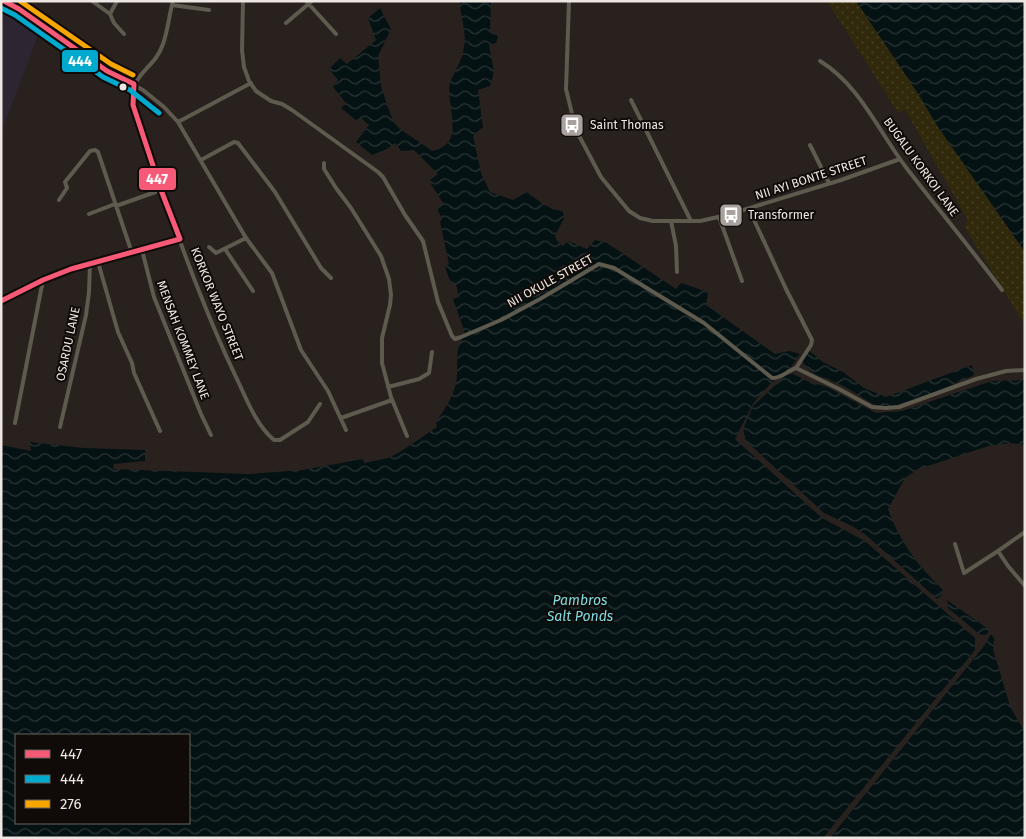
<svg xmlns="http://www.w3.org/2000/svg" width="1026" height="839" viewBox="0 0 1026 839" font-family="'Fira Sans',sans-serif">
  <defs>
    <pattern id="sand-dots" width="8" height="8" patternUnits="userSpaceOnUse" patternTransform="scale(1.25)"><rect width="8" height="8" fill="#31290b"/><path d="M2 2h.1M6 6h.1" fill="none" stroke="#453e22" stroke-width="1.8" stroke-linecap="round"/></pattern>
    <pattern id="water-waves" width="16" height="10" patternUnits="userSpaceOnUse" patternTransform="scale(1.25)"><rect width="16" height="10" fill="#051213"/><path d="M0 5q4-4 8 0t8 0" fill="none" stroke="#2a3435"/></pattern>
  </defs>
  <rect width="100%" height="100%" fill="#28211e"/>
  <path fill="#2e2532" d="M1,7L28,20L40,30L1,133Z"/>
  <path fill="url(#sand-dots)" d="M827,1H856L917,92L938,127L1025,252V325L964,226L968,220L905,110L898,113Z"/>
  <path fill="url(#water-waves)" fill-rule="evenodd" d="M460,1H491L490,31L498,36L496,43L489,45L494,72L490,86L478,90L483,127L473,136L481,173L490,192L513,200L527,192L544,205L563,212L564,218L555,236L557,241L563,246L568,241L587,249L595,240L607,243L676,289L681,283L708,292L706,305L775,354L789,351L800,354L791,367L776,378L754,402L735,439L822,518L865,541L975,638V650L823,838H1V445L31,451L30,442L84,448L145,450V461L114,464L113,469L248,474L303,470L363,459L364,463L388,458L400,452L437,427L436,422C444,410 453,398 456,383C459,371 454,349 462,341L459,336L465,333L453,299L459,297L456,284H451L445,267L449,264L440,222L442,219L437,208L443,203L429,181L438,174L414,150L401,151L395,143L387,149L372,155L356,142L369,125L361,118L357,121L341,108L346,103L333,87L338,80L329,69L340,58L347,64L376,40L368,18L380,8L391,29L378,56L381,86L387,105L394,123L400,129L432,151C468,144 445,106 450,82C451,79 454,75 455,72C459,65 463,55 464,47C467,31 460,17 460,1ZM16,735H189V823H16Z
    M856,1H1025V252L938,127L917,92Z
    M809,351L823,362L843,372L864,388L886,397L972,365L974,375C953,384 896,413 876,405C863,400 852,389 839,384C825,377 809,376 802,360Z
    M793,374L807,381L827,387L876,413L902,411L992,381L1025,380V445L1010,443L989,446L918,469L905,478L888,509C899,541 919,567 943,590L941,596L937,599L866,535L852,526L824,513L746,441L743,429L753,406L786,375Z
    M947,600L984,626L989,630L988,633L985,635L979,634L948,608Z
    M991,634L994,638L993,649L1010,706L1025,733V838H830L984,646Z"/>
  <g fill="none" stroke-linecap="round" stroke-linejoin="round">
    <path stroke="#5e5a4e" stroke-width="4" d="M4,1L19,9L107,71L143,90L164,107L178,122L246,238L272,273L301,350L328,391L346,430
      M92,1L110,14L114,23L124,34
      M173,1C169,15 168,30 163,44C154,71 129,72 133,105C143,134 152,163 162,192C184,253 207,316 235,375C246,397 255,424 274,440H280L308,422L320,404
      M243,1L242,50L244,67L249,81L256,91L271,101L282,104L292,110L378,172L383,177L405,215L423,241L438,302L452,336L455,339L461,337L501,320L540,299L599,264L614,268L704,323L772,378C781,379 787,371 796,368L839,389L872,407L886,408L899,407L976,379L1006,371L1025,370
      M306,1L336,34
      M569,1L566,89L576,130L601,177L629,211L640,218L653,221H700L727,215L841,180L900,159
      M172,5L209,10
      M110,14L117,1
      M286,23L312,1
      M820,61C861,86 879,133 908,170C939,210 971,249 1002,290
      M631,100L691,221
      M178,122L251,83
      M810,145L829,183
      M201,160L234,142L238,143L275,192L321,268L331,278
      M324,163V169L336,188L351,208L381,256L389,279L391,295L390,305L382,338V363L391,397L407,436
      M59,200L67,188L65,182L90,151L95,150L98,152L132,253
      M116,206L161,190
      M749,209L786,289L812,340L811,345L796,368
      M89,214L115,204
      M719,217L742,281
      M671,221L676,246L677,272
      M209,247L216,253L246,238
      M225,249L253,291
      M142,250L154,297L201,414L211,435
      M98,262L118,332L132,363L134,373L160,431
      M1,301L43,280L71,269L180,239
      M388,387L419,379L429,373L432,352
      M341,418L392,400
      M15,423L43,280
      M60,427L86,315L89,292L90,264
      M1025,532L998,551L1008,566L1025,586
      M955,544L964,573L998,551"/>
    <g stroke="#100b08" stroke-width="9">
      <path id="bus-1" d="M1,301L43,280L71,269L180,239L161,190L133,105L134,84L107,71L19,9L4,1"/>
    </g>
    <g stroke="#100b08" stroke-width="9">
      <path id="bus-2" d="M1,8L15,15L103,77L130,90L159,113"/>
    </g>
    <g stroke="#100b08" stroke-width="9">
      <path id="bus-3" d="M20,1L111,64L133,75"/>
    </g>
    <use href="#bus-1" stroke="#f75a77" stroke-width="5"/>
    <use href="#bus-2" stroke="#00a9ce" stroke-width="5"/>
    <use href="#bus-3" stroke="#f7a600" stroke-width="5"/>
  </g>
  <defs>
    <g id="bus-square" transform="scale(1.25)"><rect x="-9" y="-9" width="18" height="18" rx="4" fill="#a9a19d" stroke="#100b08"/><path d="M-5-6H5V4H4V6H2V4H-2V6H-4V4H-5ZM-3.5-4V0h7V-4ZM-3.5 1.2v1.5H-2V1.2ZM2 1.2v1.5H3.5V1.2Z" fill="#fff"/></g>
  </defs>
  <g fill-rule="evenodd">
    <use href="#bus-square" x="572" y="125"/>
    <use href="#bus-square" x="731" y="215"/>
  </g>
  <circle fill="#eee6e2" stroke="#100b08" stroke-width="2" cx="123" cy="87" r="4.5"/>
  <g text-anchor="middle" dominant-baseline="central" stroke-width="4" stroke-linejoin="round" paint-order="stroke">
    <g font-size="12" fill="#eee6e2" stroke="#100b08" text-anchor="start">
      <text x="590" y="125">Saint Thomas</text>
      <text x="748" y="215">Transformer</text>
    </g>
    <g font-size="12" fill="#eee6e2" stroke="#100b08">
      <text transform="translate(921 167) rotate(54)">BUGALU KORKOI LANE</text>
      <text transform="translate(811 178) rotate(-18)">NII AYI BONTE STREET</text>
      <text transform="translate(550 281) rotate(-29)">NII OKULE STREET</text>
      <text transform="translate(217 304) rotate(68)">KORKOR WAYO STREET</text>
      <text transform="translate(183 340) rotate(69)">MENSAH KOMMEY LANE</text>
      <text transform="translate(68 344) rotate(-78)">OSARDU LANE</text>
    </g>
    <g font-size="14" font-style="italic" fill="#7fdce0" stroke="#100b08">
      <text x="580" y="600">Pambros<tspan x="580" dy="16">Salt Ponds</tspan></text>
    </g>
  </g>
  <g stroke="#100b08" stroke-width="2">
    <rect x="61" y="49" width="38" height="24" rx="5" fill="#00a9ce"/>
    <rect x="138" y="167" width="39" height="24" rx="5" fill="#f75a77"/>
  </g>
  <g font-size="14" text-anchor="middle" font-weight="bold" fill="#fff">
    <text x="80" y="66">444</text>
    <text x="157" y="184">447</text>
  </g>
  <rect width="1026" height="839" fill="none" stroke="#eee6e2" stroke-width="5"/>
  <rect x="15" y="734" width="175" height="90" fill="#100b08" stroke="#69635f"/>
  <rect x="25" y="750" width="25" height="8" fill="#f75a77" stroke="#69635f"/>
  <text x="60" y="759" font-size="15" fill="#eee6e2">447</text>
  <rect x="25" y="775" width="25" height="8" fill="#00a9ce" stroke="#69635f"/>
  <text x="60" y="784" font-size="15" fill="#eee6e2">444</text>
  <rect x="25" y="800" width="25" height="8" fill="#f7a600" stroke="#69635f"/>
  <text x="60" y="809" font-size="15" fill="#eee6e2">276</text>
</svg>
